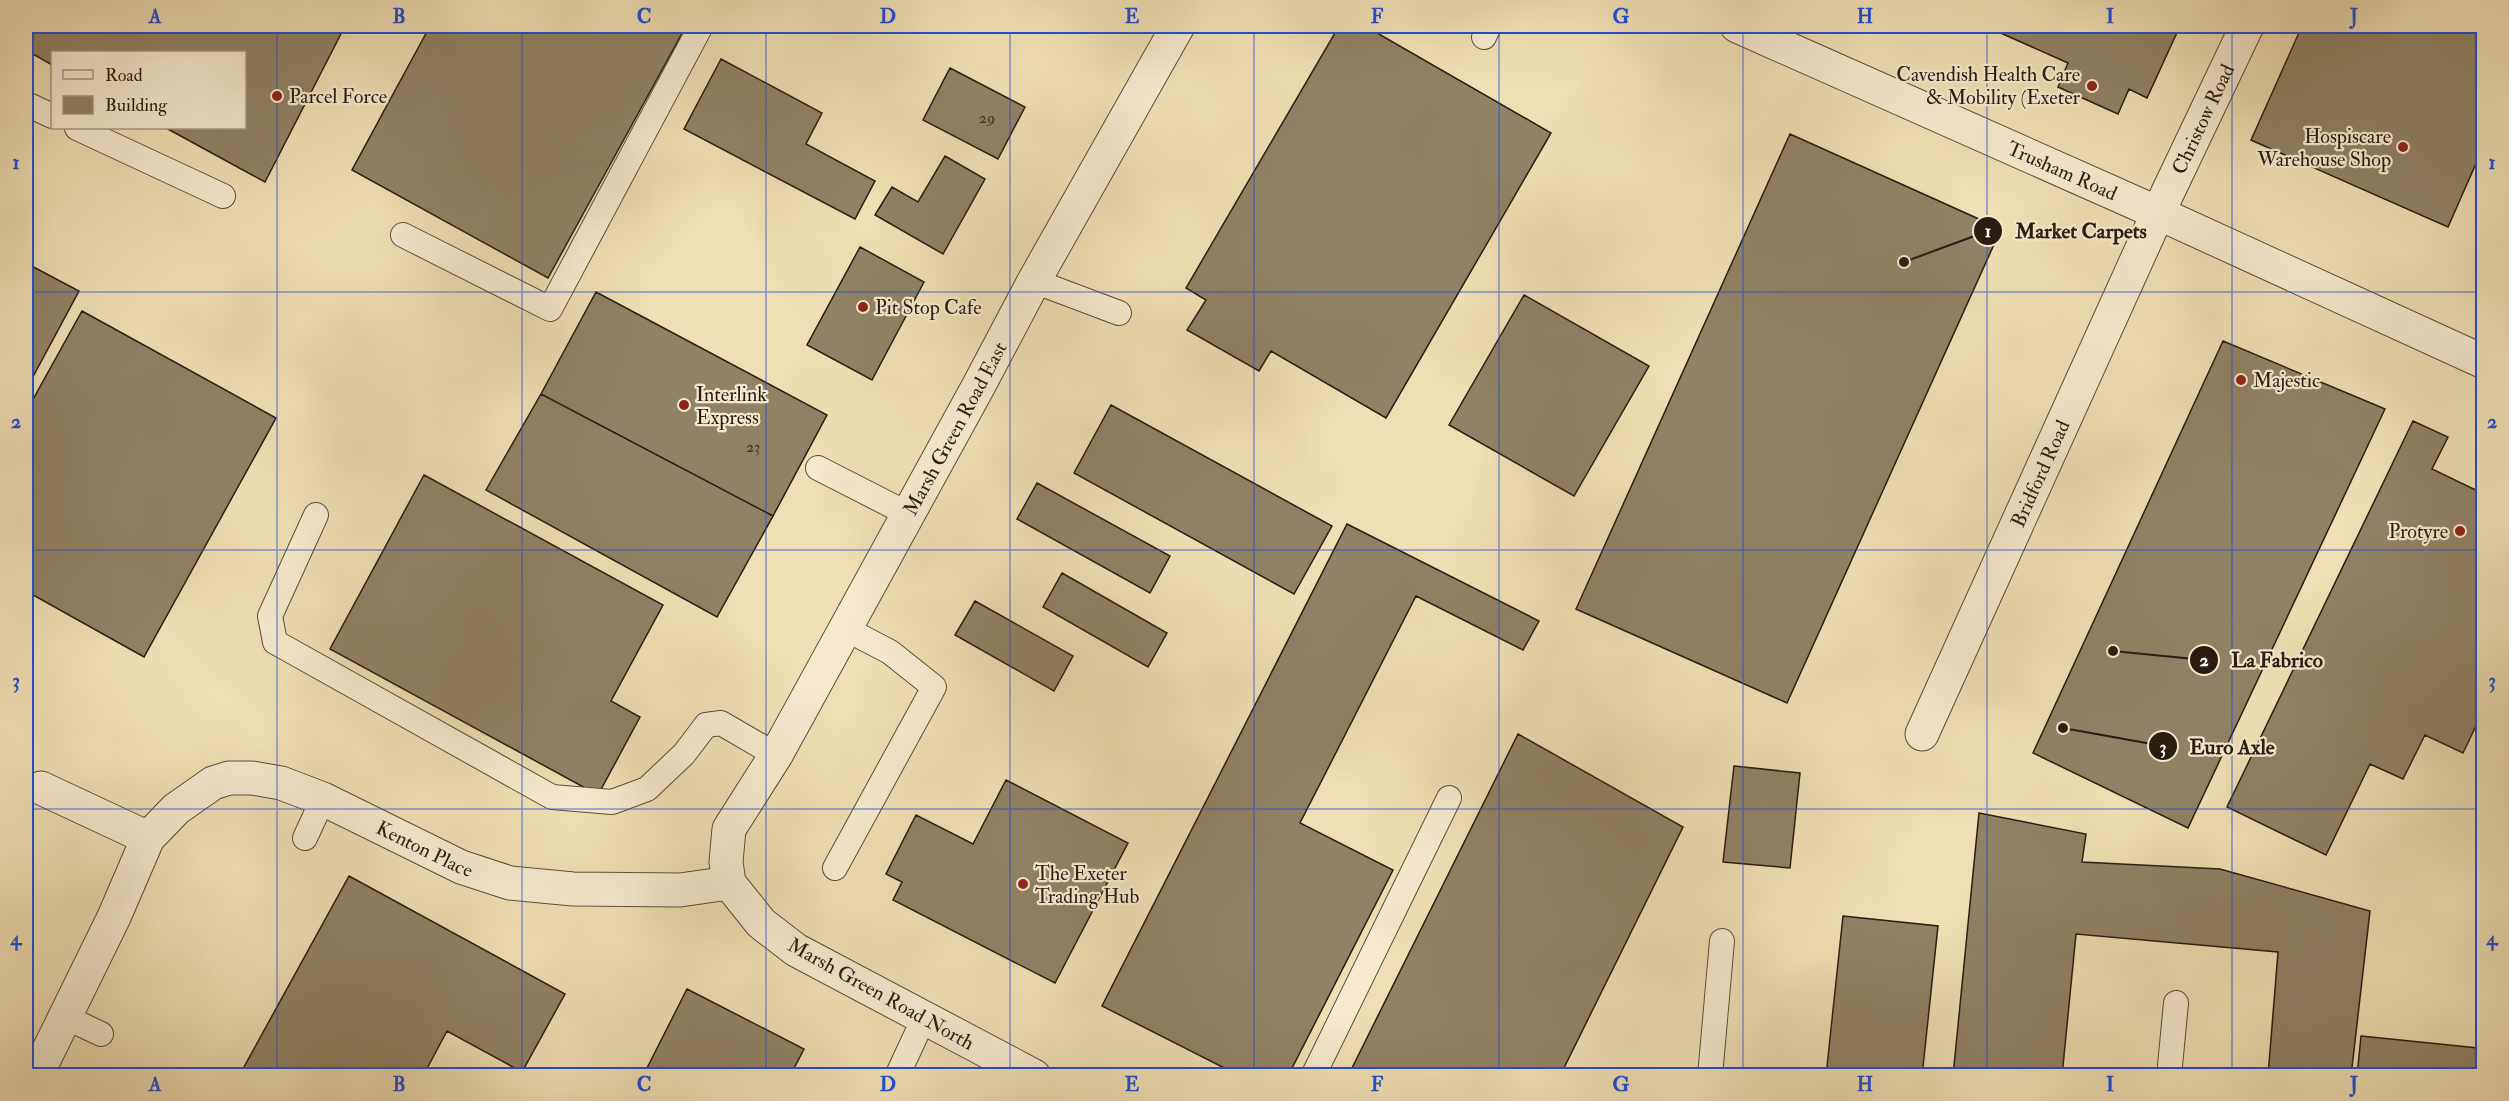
<svg xmlns="http://www.w3.org/2000/svg" width="2509" height="1101" viewBox="0 0 2509 1101" font-family="'IM FELL Double Pica',serif">
  <rect width="100%" height="100%" fill="#f0dfb4"/>
  <filter id="stains"><feTurbulence type="fractalNoise" baseFrequency=".00333" numOctaves="4"/><feColorMatrix values="0 0 0 0 .2 0 0 0 0 .09 0 0 0 0 .02 0 0 0 .5 -.17"/></filter>
  <radialGradient id="worn" r=".72"><stop offset=".6" stop-color="#630" stop-opacity="0"/><stop offset="1" stop-color="#630" stop-opacity=".3"/></radialGradient>
  <path fill="#908265" stroke="#281d10" stroke-width="1.5" d="M26,26H345L265,182L166,128H244V52H52V65L26,50Z
    M430,26H686L548,278L352,170Z
    M1339,26H1365L1551,133L1386,418L1271,351L1259,371L1187,330L1206,300L1186,288Z
    M1985,26H2180L2147,98L2129,89L2118,114L2058,87L2068,63Z
    M2302,26H2484V161L2478,159L2448,227L2251,140Z
    M721,59L822,113L806,144L875,181L855,219L684,129Z
    M950,68L1025,107L998,159L923,120Z
    M1790,134L2001,229L1787,703L1576,609Z
    M945,156L985,179L943,254L875,215L892,187L918,202Z
    M860,247L924,282L872,380L807,345Z
    M26,263L79,291L28,386L26,384Z
    M596,292L827,415L773,516L541,394Z
    M1524,295L1649,366L1574,496L1449,425Z
    M82,311L276,418L144,657L26,591V412Z
    M2223,341L2385,409L2188,828L2033,753Z
    M541,394L773,516L717,617L486,490Z
    M1111,405L1332,526L1294,594L1074,473Z
    M2413,421L2448,437L2432,469L2484,494V709L2463,753L2425,735L2403,779L2370,764L2326,855L2227,807Z
    M424,475L663,605L611,701L640,717L598,795L330,649Z
    M1037,483L1170,556L1150,593L1017,519Z
    M1347,524L1539,621L1523,650L1416,596L1300,823L1393,870L1288,1076H1240L1102,1006Z
    M1062,573L1167,633L1148,667L1043,607Z
    M975,601L1073,656L1054,691L955,635Z
    M1518,734L1683,827L1560,1076H1348Z
    M1734,766L1800,773L1790,868L1723,862Z
    M1006,780L1128,843L1055,983L893,900L902,882L886,874L916,815L973,844Z
    M1979,813L2086,834L2082,862L2220,869L2370,911L2351,1076H2268L2278,952L2076,934L2062,1076H1953Z
    M349,876L565,994L522,1072L447,1031L423,1076H376L371,1073L369,1076H239Z
    M1843,916L1938,926L1922,1076H1826Z
    M687,989L804,1049L790,1076H643Z
    M2361,1036L2478,1048L2475,1076H2357Z"/>
  <g fill="none" stroke-linecap="round" stroke-linejoin="round">
    <g stroke="#5a4e39" stroke-width="26">
      <path id="service" d="M1484,37L1489,26
        M26,108L31,106L52,116
        M77,128L223,196
        M403,235L550,309L701,26
        M1034,281L1119,313
        M818,468L908,514
        M316,515L270,616L275,642L552,797L612,802L647,789L684,754L706,725L721,723L776,755
        M305,838L323,799
        M835,868L934,687L890,652L846,629
        M65,1017L101,1034
        M897,1076L924,1018
        M1313,1076L1449,798
        M1710,1076L1722,941
        M2169,1076L2176,1003"/>
    </g>
    <g stroke="#5a4e39" stroke-width="35">
      <g id="minor">
        <path id="s1" d="M1922,734L2158,213L2247,26"/>
        <path d="M41,788L148,838"/>
        <path id="s2" d="M36,1076L114,917L148,838L176,809L213,783L229,778H252L281,783L323,799L461,867L510,883L573,889L680,890L729,883"/>
        <path id="s3" d="M1034,1076L796,950L761,923L729,883L726,862L729,829L776,755L978,387L1034,281L1178,26"/>
      </g>
    </g>
    <g stroke="#5a4e39" stroke-width="35">
      <g id="tertiary">
        <path id="s4" d="M1737,26L2158,213L2484,362"/>
      </g>
    </g>
    <use href="#service" stroke="#f5eace" stroke-width="24"/>
    <use href="#minor" stroke="#f5eace" stroke-width="33"/>
    <use href="#tertiary" stroke="#f5eace" stroke-width="33"/>
  </g>
  <path fill="none" stroke="#1d4ed8" stroke-width="1.5" stroke-opacity="0.55" d="M277,26V1076M522,26V1076M766,26V1076M1010,26V1076M1254,26V1076M1499,26V1076M1743,26V1076M1987,26V1076M2232,26V1076M26,292H2484M26,550H2484M26,809H2484"/>
  <g fill="#8f2418" stroke="#f5eace" stroke-width="2">
    <circle cx="2092" cy="86" r="6"/>
    <circle cx="277" cy="96" r="6"/>
    <circle cx="2403" cy="147" r="6"/>
    <circle cx="863" cy="307" r="6"/>
    <circle cx="2241" cy="380" r="6"/>
    <circle cx="684" cy="405" r="6"/>
    <circle cx="2460" cy="531" r="6"/>
    <circle cx="1023" cy="884" r="6"/>
  </g>
  <g text-anchor="middle" dominant-baseline="central" stroke-width="4.5" stroke-linejoin="round" paint-order="stroke">
    <g font-size="16" fill="#423625">
      <text x="987" y="118">29</text>
      <text x="753" y="447">23</text>
    </g>
    <g font-size="20" fill="#281d10" stroke="#f5eace" text-anchor="start">
      <text x="2080" y="74" text-anchor="end">Cavendish Health Care<tspan x="2080" dy="23">&amp; Mobility (Exeter</tspan></text>
      <text x="289" y="96">Parcel Force</text>
      <text x="2391" y="136" text-anchor="end">Hospiscare<tspan x="2391" dy="23">Warehouse Shop</tspan></text>
      <text x="875" y="307">Pit Stop Cafe</text>
      <text x="2253" y="380">Majestic</text>
      <text x="696" y="394">Interlink<tspan x="696" dy="23">Express</tspan></text>
      <text x="2448" y="531" text-anchor="end">Protyre</text>
      <text x="1035" y="873">The Exeter<tspan x="1035" dy="23">Trading Hub</tspan></text>
    </g>
    <g font-size="20" fill="#281d10" stroke="#f5eace">
      <text stroke="none"><textPath href="#s1" startOffset="676">Christow Road</textPath></text>
      <text stroke="none"><textPath href="#s4" startOffset="356">Trusham Road</textPath></text>
      <text stroke="none"><textPath href="#s3" startOffset="879">Marsh Green Road East</textPath></text>
      <text stroke="none"><textPath href="#s1" startOffset="286">Bridford Road</textPath></text>
      <text stroke="none"><textPath href="#s2" startOffset="576">Kenton Place</textPath></text>
      <text transform="translate(881 994) rotate(29)">Marsh Green Road North</text>
    </g>
  </g>
  <path fill="none" stroke="#281d10" stroke-width="2" d="M1904 262L1988 231M2113 651L2204 660M2063 728L2163 746"/>
  <g fill="#281d10" stroke="#f5eace" stroke-width="2">
    <circle cx="1904" cy="262" r="6"/>
    <circle cx="2113" cy="651" r="6"/>
    <circle cx="2063" cy="728" r="6"/>
    <circle cx="1988" cy="231" r="15"/>
    <circle cx="2204" cy="660" r="15"/>
    <circle cx="2163" cy="746" r="15"/>
  </g>
  <g font-size="18" text-anchor="middle" font-weight="bold" fill="#fff">
    <text x="1988" y="237">1</text>
    <text x="2204" y="666">2</text>
    <text x="2163" y="753">3</text>
  </g>
  <g font-size="21" text-anchor="middle" font-weight="bold" fill="#281d10" stroke="#f5eace" stroke-width="4.5" stroke-linejoin="round" paint-order="stroke">
    <text x="2081" y="238">Market Carpets</text>
    <text x="2277" y="667">La Fabrico</text>
    <text x="2232" y="754">Euro Axle</text>
  </g>
  <rect width="2509" height="1101" fill="none" stroke="#f0dfb4" stroke-width="66"/>
  <rect x="51" y="51" width="195" height="78" fill="#f5eace" stroke="#a39882" stroke-width="1.5"/>
  <rect x="63" y="70" width="30" height="9" fill="#f5eace" stroke="#a39882" stroke-width="1.5"/>
  <text x="105" y="81" font-size="18" fill="#281d10">Road</text>
  <rect x="63" y="96" width="30" height="18" fill="#908265" stroke="#a39882" stroke-width="1.5"/>
  <text x="105" y="111" font-size="18" fill="#281d10">Building</text>
  <rect x="33" y="33" width="2443" height="1035" fill="none" stroke="#1d4ed8" stroke-width="2"/>
  <g font-size="20" text-anchor="middle" font-weight="bold" fill="#1d4ed8">
    <text x="155" y="23">A</text>
    <text x="399" y="23">B</text>
    <text x="644" y="23">C</text>
    <text x="888" y="23">D</text>
    <text x="1132" y="23">E</text>
    <text x="1377" y="23">F</text>
    <text x="1621" y="23">G</text>
    <text x="1865" y="23">H</text>
    <text x="2110" y="23">I</text>
    <text x="2354" y="23">J</text>
    <text x="16" y="169">1</text>
    <text x="2492" y="169">1</text>
    <text x="16" y="428">2</text>
    <text x="2492" y="428">2</text>
    <text x="16" y="687">3</text>
    <text x="2492" y="687">3</text>
    <text x="16" y="945">4</text>
    <text x="2492" y="945">4</text>
    <text x="155" y="1091">A</text>
    <text x="399" y="1091">B</text>
    <text x="644" y="1091">C</text>
    <text x="888" y="1091">D</text>
    <text x="1132" y="1091">E</text>
    <text x="1377" y="1091">F</text>
    <text x="1621" y="1091">G</text>
    <text x="1865" y="1091">H</text>
    <text x="2110" y="1091">I</text>
    <text x="2354" y="1091">J</text>
  </g>
  <rect width="100%" height="100%" filter="url(#stains)"/>
  <rect width="100%" height="100%" fill="url(#worn)"/>
</svg>
